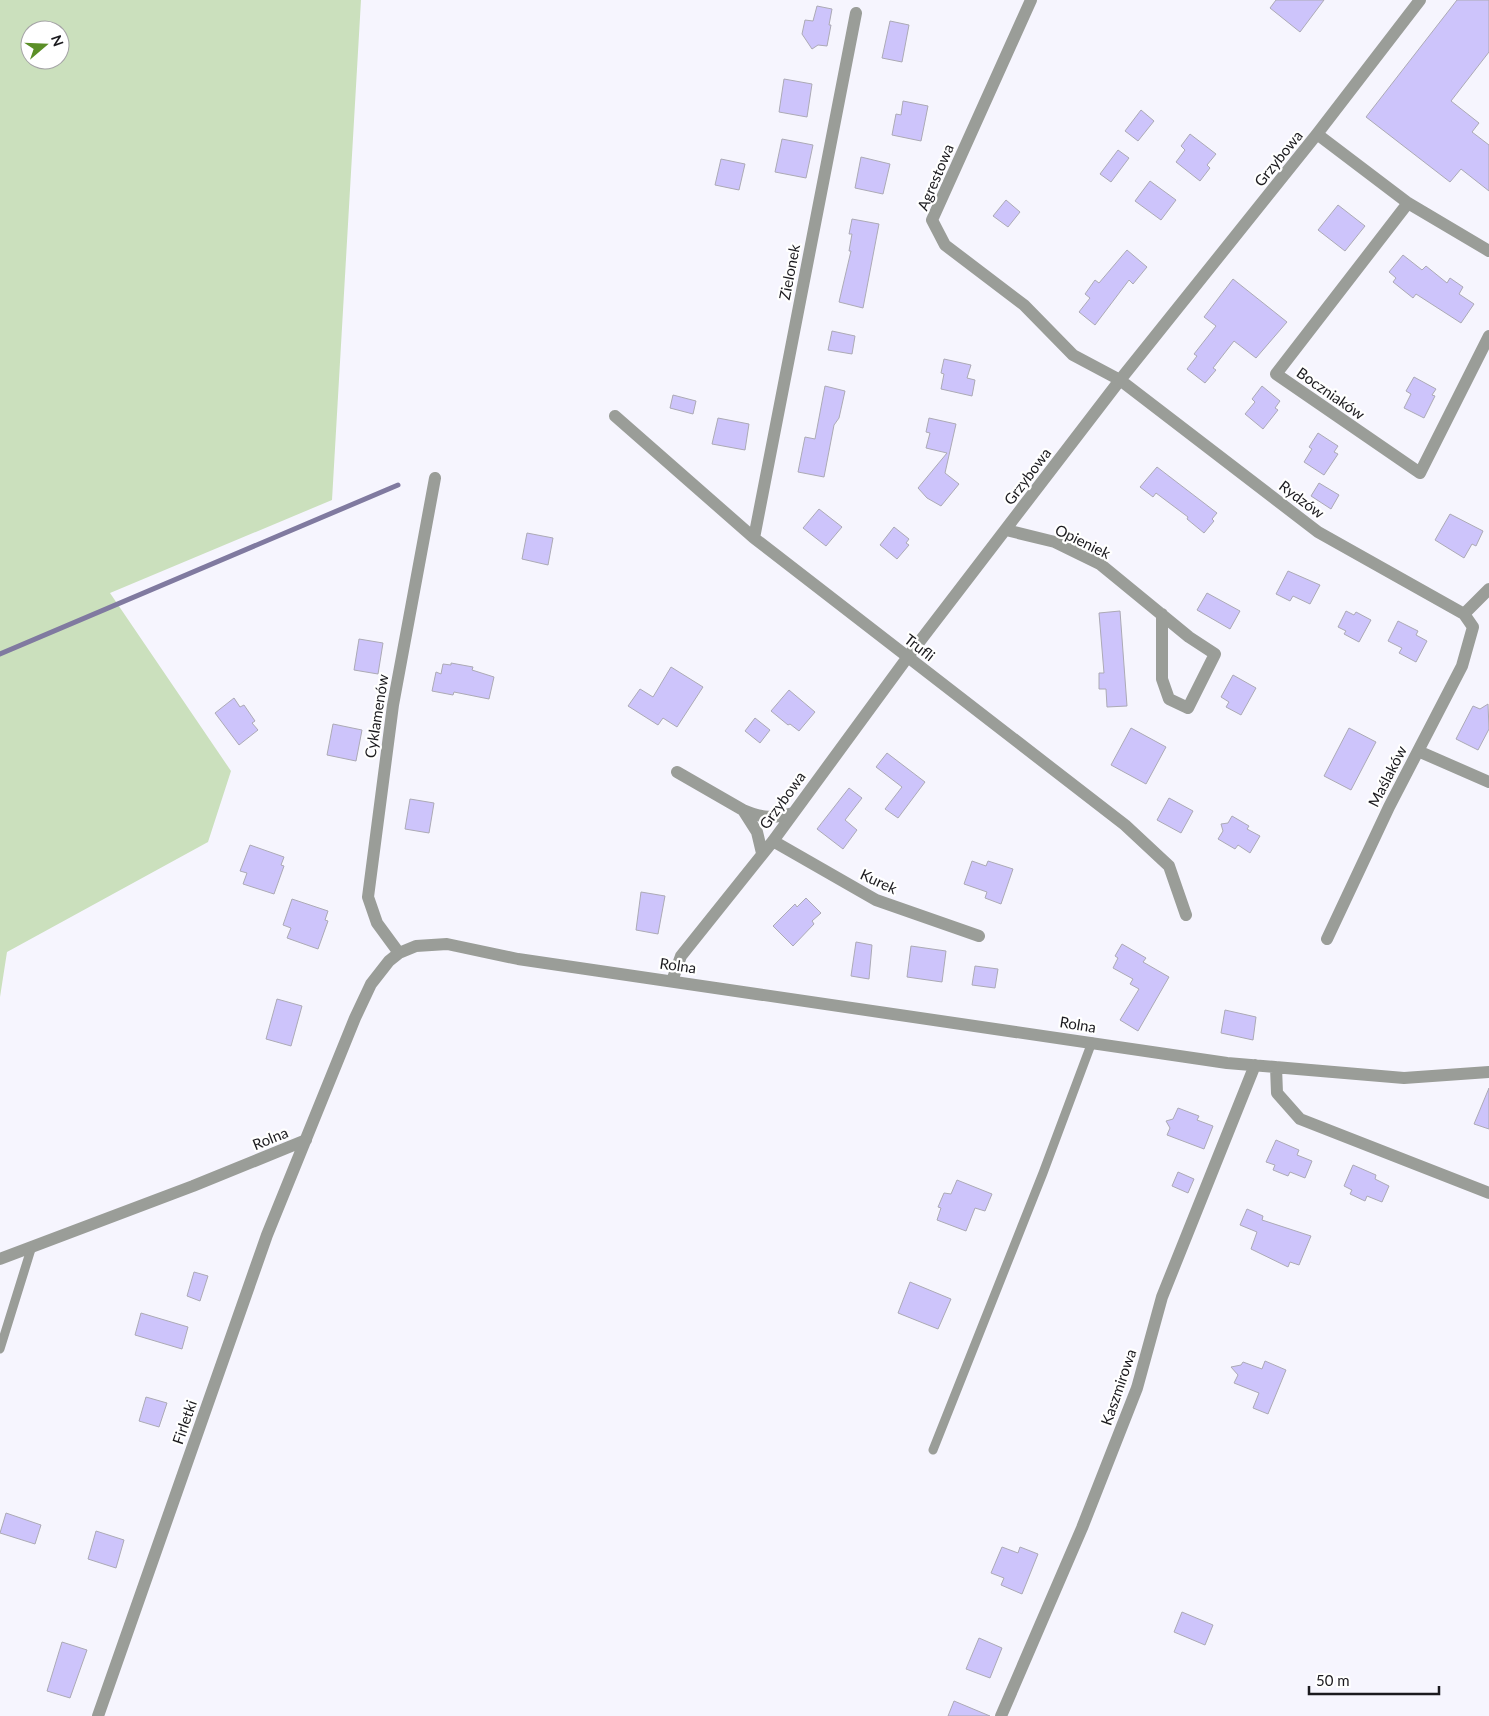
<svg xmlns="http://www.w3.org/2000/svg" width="1489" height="1716" viewBox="0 0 1489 1716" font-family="Lato,sans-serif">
  <rect width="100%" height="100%" fill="#f6f5fe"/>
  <path fill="#cbe0bd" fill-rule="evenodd" d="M0,0H361L332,500L110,593L231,771L208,842L7,952L0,997ZM30,30H60V60H30Z"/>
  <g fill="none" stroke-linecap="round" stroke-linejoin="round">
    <path stroke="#807aa0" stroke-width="5" d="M0,654L398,485"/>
  </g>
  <path fill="#cdc4fb" stroke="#acaab5" d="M1276,0H1324L1300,32L1270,8Z
    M1457,0H1489V52L1451,101L1479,123L1472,132L1489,145V191L1461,169L1450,182L1366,117Z
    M817,6L832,9L829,25H831L827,46L818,45L812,49L802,34L805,20L813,21Z
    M890,21L909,25L902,62L882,58Z
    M784,79L812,84L807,117L779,112Z
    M903,101L928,106L921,141L892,135L896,114L901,115Z
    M1141,110L1154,121L1138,141L1125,131Z
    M1190,134L1216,154L1207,165L1210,168L1200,181L1176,162L1185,150L1181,146Z
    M782,139L813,145L806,178L775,172Z
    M1118,150L1129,158L1111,182L1100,174Z
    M861,157L890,164L883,194L855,188Z
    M721,159L745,164L739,190L715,185Z
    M1150,181L1176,200L1161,220L1135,201Z
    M1006,200L1020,212L1008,227L993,216Z
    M1338,205L1365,226L1345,251L1318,230Z
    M852,219L879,224L863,308L839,302L851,251H849L852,234H849Z
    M1127,250L1147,267L1133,284L1129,280L1095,325L1079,312L1090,298L1085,294L1095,280L1099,283Z
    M1403,255L1422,270L1426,266L1447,283L1450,278L1463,287L1459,294L1474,304L1461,323L1416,294L1413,298L1393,282L1396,278L1389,272Z
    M1233,279L1287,322L1256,358L1234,341L1213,368L1216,370L1205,383L1187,369L1197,356L1194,354L1216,326L1204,317Z
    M832,331L855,336L852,354L828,350Z
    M944,359L971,365L967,378L975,380L972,396L941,389L944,374L941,373Z
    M1414,377L1436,389L1432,395L1435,396L1424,418L1404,408L1411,394L1406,391Z
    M825,386L845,391L839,418L834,425L824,477L798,472L805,437L815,439Z
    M1262,386L1280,401L1275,408L1278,410L1263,429L1245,414L1255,402L1252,399Z
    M673,395L696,401L693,414L670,408Z
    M718,418L749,424L745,450L712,444Z
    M929,418L956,424L945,473L959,484L941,506L927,498L918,488L947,453L926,448L930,433L926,432Z
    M1318,433L1338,446L1334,452L1338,454L1324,475L1304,462L1312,449L1309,447Z
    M1157,467L1217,513L1212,519L1214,521L1204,533L1187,519L1188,517L1156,493L1153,497L1140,487Z
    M1319,483L1339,495L1331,509L1311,496Z
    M819,509L842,527L826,546L803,528Z
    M1450,514L1483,531L1476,546L1472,544L1464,558L1435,540Z
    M894,527L909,539L906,543L909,545L897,559L880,545Z
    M527,533L553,538L548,565L522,559Z
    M1288,571L1320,585L1310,604L1293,596L1290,601L1276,594Z
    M1207,593L1240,611L1230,629L1197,610Z
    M1120,611L1127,706L1107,707L1106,689H1099V673H1104L1099,613Z
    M1346,611L1354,615L1356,612L1371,620L1359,642L1344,634L1346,631L1338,627Z
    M1398,621L1418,631L1416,635L1427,641L1416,662L1399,653L1402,648L1388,641Z
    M359,639L383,643L378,674L354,670Z
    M451,663L473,667L472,670L494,677L489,699L454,692L453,695L432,691L436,672L441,674L443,664L451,665Z
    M671,667L703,687L677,727L663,718L658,725L628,706L640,689L653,697Z
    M1233,675L1256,688L1241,715L1226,707L1229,702L1221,697Z
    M789,690L815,712L799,731L790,724L788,725L771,711Z
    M234,698L240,707L244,705L255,721L252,723L258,730L239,745L215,713Z
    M1488,704L1489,729L1478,750L1456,739L1473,706L1480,709Z
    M755,718L770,730L760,743L745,731Z
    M333,724L362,730L356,761L327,755Z
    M1131,728L1166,747L1146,784L1111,765Z
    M1349,728L1376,742L1351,790L1324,776Z
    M887,753L925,782L898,818L885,809L902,787L876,767Z
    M849,788L862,798L845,820L857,830L843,849L817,829Z
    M1169,798L1193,811L1181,833L1157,820Z
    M410,799L434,803L429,833L405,829Z
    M1232,816L1249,826L1247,829L1260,836L1250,853L1238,845L1235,849L1218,839L1223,831L1221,824L1228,823Z
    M250,845L284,857L281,865L284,866L274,894L243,884L247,873L240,871Z
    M972,861L986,866L988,861L1013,869L1001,904L985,898L987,892L964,884Z
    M641,892L665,896L658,934L636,930Z
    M806,898L821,913L812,921L814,924L793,946L773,926L795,904L797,907Z
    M292,899L328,911L325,920L328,921L318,949L287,938L291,928L283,925Z
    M856,942L872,945L869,979L851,976Z
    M1122,944L1146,958L1143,962L1169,977L1138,1031L1120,1020L1139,989L1130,984L1133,979L1113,968L1118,958L1115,956Z
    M911,946L946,951L942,982L907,977Z
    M975,966L998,969L995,988L972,985Z
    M277,999L302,1006L291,1046L266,1039Z
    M1225,1010L1256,1017L1253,1040L1221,1033Z
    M1489,1088V1129L1474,1124Z
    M1178,1108L1199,1116L1197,1120L1213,1126L1204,1149L1167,1135L1170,1128L1166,1121L1173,1119Z
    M1276,1140L1299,1150L1297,1155L1312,1161L1305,1178L1290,1172L1288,1176L1273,1170L1275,1165L1266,1162Z
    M1353,1165L1376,1175L1375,1179L1389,1186L1382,1202L1367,1196L1365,1201L1350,1194L1352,1190L1344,1186Z
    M1178,1172L1194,1179L1188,1193L1172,1186Z
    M957,1180L992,1194L985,1211L975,1208L966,1231L937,1220L941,1208L938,1207L944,1193L951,1194Z
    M1247,1209L1263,1216L1262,1220L1311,1236L1299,1265L1290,1262L1288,1267L1251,1249L1257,1232L1240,1225Z
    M194,1272L208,1276L200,1301L187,1296Z
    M910,1282L951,1299L938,1329L898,1313Z
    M141,1313L188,1327L182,1349L135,1335Z
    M1265,1361L1286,1370L1268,1414L1253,1408L1259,1393L1234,1383L1238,1375L1231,1367L1241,1365L1243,1362L1262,1369Z
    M146,1397L167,1403L159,1427L139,1421Z
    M6,1513L41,1525L35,1544L0,1533Z
    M96,1531L124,1540L116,1568L88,1559Z
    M1002,1547L1018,1553L1020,1547L1038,1554L1022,1594L1001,1585L1004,1578L991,1573Z
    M1182,1612L1213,1625L1205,1645L1174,1632Z
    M979,1638L1002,1648L990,1678L966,1669Z
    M62,1642L87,1650L70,1698L47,1691Z
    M954,1701L990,1716H948Z"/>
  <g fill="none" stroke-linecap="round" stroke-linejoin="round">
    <path stroke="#9a9d98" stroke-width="9" d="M0,1349L32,1246
      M933,1450L1043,1173L1092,1042"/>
    <path stroke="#9a9d98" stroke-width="12" d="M1031,0L932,220L945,245L1024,305L1073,355L1120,380L1318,532L1464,614L1473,627L1462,666L1389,807L1327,939
      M1317,134L1408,203L1489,251
      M1408,203L1276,374L1420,473L1489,336
      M615,416L754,538L1125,825L1169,866L1186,915
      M1006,530L1055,542L1100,564L1189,637L1215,654L1188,708L1169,699L1162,679V614
      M754,538L856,13
      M1464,614L1489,589
      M1418,751L1489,782
      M677,772L743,810L757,832L762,853
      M743,810C762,818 774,819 793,813
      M773,841L876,900L979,936
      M399,953L377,923L368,897L393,705L435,478
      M672,981L681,956L773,841L907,658L1120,380L1317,134L1420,0
      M1276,1067L1277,1093L1300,1119L1489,1193
      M0,1259L193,1186L306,1140
      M98,1716L267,1235L355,1018L371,984L389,961L399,953L416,946L447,944L518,959L1227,1063L1404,1078L1489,1072
      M1001,1716L1082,1528L1137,1388L1162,1297L1255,1065"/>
  </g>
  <g text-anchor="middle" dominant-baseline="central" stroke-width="4.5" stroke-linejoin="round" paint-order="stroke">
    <g font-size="15" fill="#1b1a1e" stroke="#fff">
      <text transform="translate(1278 158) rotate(-51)">Grzybowa</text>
      <text transform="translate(935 177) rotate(-67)">Agrestowa</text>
      <text transform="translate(789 272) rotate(-79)">Zielonek</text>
      <text transform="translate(1331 393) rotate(35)">Boczniaków</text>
      <text transform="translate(1027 476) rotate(-53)">Grzybowa</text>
      <text transform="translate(1302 499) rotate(37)">Rydzów</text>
      <text transform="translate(1083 541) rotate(26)">Opieniek</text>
      <text transform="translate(920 647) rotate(38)">Trufli</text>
      <text transform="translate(376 716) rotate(-81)">Cyklamenów</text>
      <text transform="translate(1387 776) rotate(-63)">Maślaków</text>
      <text transform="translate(782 800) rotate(-54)">Grzybowa</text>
      <text transform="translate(879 881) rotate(25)">Kurek</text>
      <text transform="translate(678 965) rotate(8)">Rolna</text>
      <text transform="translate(1078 1024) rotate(9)">Rolna</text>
      <text transform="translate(270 1138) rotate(-22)">Rolna</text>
      <text transform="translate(1118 1387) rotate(-71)">Kaszmirowa</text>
      <text transform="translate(184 1422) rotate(-71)">Firletki</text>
    </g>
  </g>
  <g transform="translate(45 45) rotate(71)"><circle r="24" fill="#ffffff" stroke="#a4a3a5"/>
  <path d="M0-4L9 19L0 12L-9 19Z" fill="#5b8f27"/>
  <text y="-8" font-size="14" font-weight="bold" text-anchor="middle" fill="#1b1a1e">N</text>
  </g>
  <path d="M1309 1686v8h130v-8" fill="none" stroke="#1b1a1e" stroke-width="2.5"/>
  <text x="1316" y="1686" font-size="15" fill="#1b1a1e" stroke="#ffffff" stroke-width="4" paint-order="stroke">50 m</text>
</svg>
